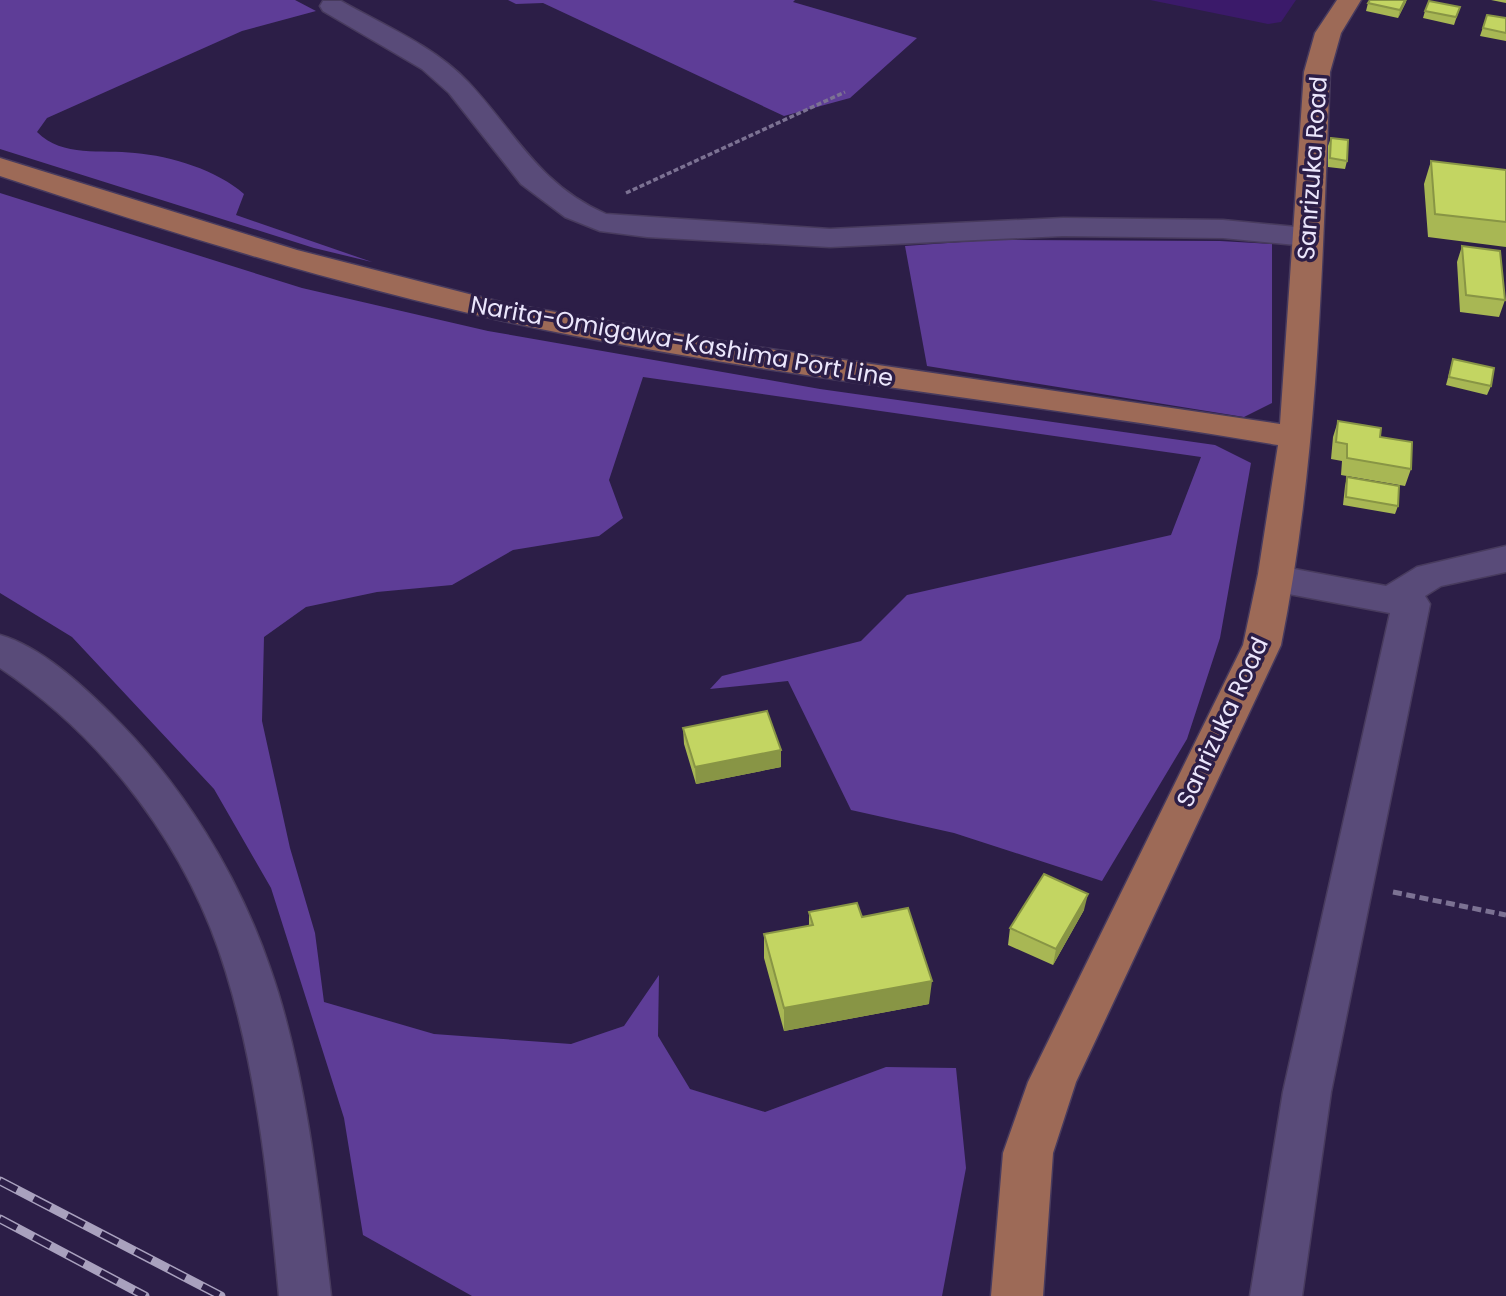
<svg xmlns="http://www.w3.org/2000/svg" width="1506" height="1296" viewBox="0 0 1506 1296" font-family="Poppins,sans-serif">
  <rect width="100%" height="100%" fill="#2c1e47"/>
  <path fill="#3b1a6a" d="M1150,0H1296L1281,22L1268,24Z"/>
  <path fill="#5e3d97" d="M0,0H295L316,11L242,31L47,118L37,132C63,158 101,149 135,153C171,156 217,170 244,194L236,215L372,262L314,248L0,149Z
    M508,0H795L793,2L917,38L850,98L784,116L543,3L516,4Z
    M0,193L302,288L488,331L820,389L1215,445L1251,463L1220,638L1187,739L1102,881L954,833L851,810L788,681L710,689L722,676L861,641L907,595L1171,535L1201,457L643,377L609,480L623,518L599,536L513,550L452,585L377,592L306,607L264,637L262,721L290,848L315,933L324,1002L434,1034L571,1044L624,1026L659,975L658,1036L690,1089L765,1112L886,1067L956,1068L966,1168L942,1296H472L363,1235L344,1118L271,888L214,789L72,637L0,593Z
    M990,240L1220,241L1272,244V403L1244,417L927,366L905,246Z"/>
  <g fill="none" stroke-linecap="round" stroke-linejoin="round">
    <g stroke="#483b5e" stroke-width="3">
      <path id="minor" d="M323,1H341C383,25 434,46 468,82C516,133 538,184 606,214L830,229L1063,218L1223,220L1307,228L1318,231L1322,237L1318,243L1307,246L1223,238L1063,236L830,247L647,237L600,231L565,217L521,184L449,93L422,69L323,11L320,6Z
        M1506,546V572L1441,586L1425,596L1430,604L1331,1092L1302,1296H1250L1283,1092L1390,613L1278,592L1265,588L1259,579L1265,570L1278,566L1386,586L1417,567Z
        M0,635C41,647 81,684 111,714C182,784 238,874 270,968C305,1067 319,1192 331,1296H279C269,1188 258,1076 226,972C189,849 106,739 0,668Z"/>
    </g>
    <g stroke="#483b5e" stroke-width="3">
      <path id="major" d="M1337,0H1361L1341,33L1330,72C1322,264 1319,455 1281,645L1076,1082L1053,1153L1043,1296H991L1003,1153L1028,1082L1243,645L1258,574L1278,445C1044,405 808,381 576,336C380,298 189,239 0,176V158L297,250L504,303L756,347L1280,424L1304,72L1315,33Z"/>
    </g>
    <path stroke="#7c7293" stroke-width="3.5" stroke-dasharray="5 2.5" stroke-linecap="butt" d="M626,193L845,92"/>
    <path stroke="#7c7293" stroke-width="5" stroke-dasharray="9 4.5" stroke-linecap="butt" d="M1393,892L1506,915"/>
    <use href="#minor" fill="#594b79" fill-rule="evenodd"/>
    <use href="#major" fill="#9d6a57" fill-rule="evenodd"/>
    <g stroke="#a9a1be" stroke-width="9">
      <path id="rail" d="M0,1181L221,1296
        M0,1219L145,1296"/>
    </g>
    <use href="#rail" stroke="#2c1e47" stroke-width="6" stroke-dasharray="19" stroke-linecap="butt"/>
  </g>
  <path fill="#a8b754" d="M1491,0H1506V3Z
    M1406,2L1398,18L1366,11L1368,3Z
    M1460,7L1454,25L1423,18L1425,11Z
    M1487,15L1506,18V41L1480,36Z
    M1331,138L1347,161L1345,169L1328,167V146Z
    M1431,161L1506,170V247L1428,237L1424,184Z
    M1462,246L1505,300L1499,317L1460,312L1457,262Z
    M1453,359L1491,386L1487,395L1446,385Z
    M1338,421L1380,437L1411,469L1405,486L1341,475L1342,461L1331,459L1333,437Z
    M1347,477L1398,506L1395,514L1343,505L1345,486Z
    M683,728L781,767L696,784L684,744Z
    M1084,910L1053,965L1008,945L1010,928Z
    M809,912L862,917L929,1004L784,1031L764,958V934L809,926Z"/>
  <path fill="#889545" d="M1405,0H1407L1398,18L1400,10Z
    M781,750V767L696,784L695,767Z
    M1088,894L1084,910L1053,965L1056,949Z
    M932,981L929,1004L784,1031V1008Z"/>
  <path fill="#c3d562" stroke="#889545" stroke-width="2" d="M1370,0H1405L1400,10L1368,3Z
    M1429,1L1460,7L1456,17L1425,11Z
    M1487,15L1506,18V33L1483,28Z
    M1331,138L1348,140L1347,161L1330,158Z
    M1431,161L1506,170V222L1435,214Z
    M1462,246L1500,251L1505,300L1466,295Z
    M1453,359L1494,368L1491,386L1449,377Z
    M1338,421L1381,428L1380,437L1412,442L1411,469L1347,458V444L1336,442Z
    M1347,477L1399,486L1398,506L1346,497Z
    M767,711L781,750L695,767L683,728Z
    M1044,874L1088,894L1056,949L1010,928Z
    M857,903L862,917L908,908L932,981L784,1008L764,934L813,925L809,912Z"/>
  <g text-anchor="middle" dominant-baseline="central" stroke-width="7" stroke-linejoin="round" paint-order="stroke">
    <g font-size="24" fill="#ebe6fc" stroke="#2c1e47">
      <text transform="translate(1312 168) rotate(-86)">Sanrizuka Road</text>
      <text transform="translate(682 341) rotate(10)">Narita-Omigawa-Kashima Port Line</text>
      <text transform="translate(1222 722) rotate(-65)">Sanrizuka Road</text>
    </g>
  </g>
</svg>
